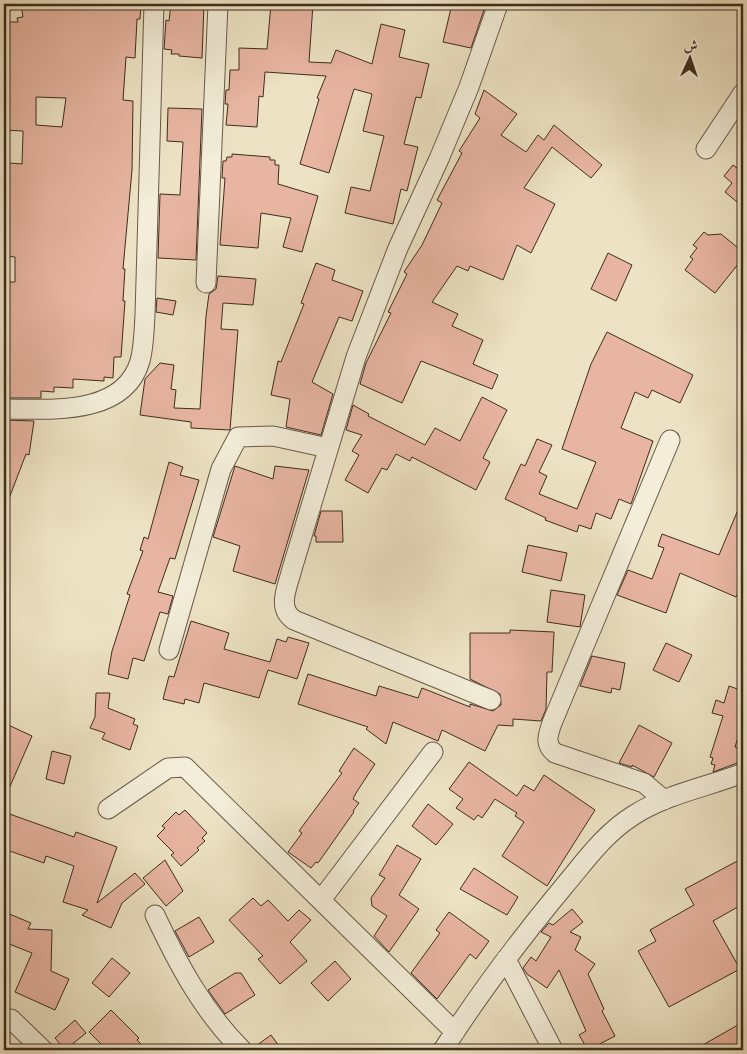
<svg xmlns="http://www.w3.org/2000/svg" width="747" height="1054" viewBox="0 0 747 1054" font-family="'IM FELL Double Pica',Amiri,serif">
  <rect width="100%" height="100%" fill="#ede3c4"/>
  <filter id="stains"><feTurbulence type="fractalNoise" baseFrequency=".004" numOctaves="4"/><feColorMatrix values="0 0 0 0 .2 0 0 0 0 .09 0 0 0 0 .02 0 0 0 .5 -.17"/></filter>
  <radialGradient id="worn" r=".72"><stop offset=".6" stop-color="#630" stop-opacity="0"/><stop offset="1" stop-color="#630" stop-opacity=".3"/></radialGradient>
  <path fill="#e8b5a2" stroke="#3d2d1e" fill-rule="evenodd" d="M21,4H141L140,19H137L135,58L126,57L123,100L133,101L132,170L123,269H125L123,301H125L121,357H114L113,378L104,377V381L73,379V388L54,387V392L41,391V398H4V328H6L4,282H15V257L4,256L8,203H4L5,182H9V163L22,164L23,134V131L4,130L7,41H4V22H18L17,18L23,17ZM36,97L66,98L62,127L36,125Z
    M171,4H204L202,58L179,56V54H171L172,50L164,49L166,20L169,21Z
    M271,4H313L309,62L331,63L336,50L372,64L381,24L405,30L399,57L429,64L421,98L416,97L404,144L418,147L407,191L401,189L393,224L345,213L351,187L370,191L384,136L363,131L372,94L354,89L329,173L300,164L319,99L317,98L326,76L265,72L263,97L259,96L257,127L226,125L228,104H225L226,90H229L230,70H239V48L267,49Z
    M452,4H486L471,48L443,42Z
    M484,90L517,114L501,135L526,152L538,135L544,140L554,125L602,165L591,178L552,147L524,188L555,204L531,253L517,245L503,280L470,266L468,271L457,266L432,302L458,314L452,326L483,340L473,364L498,375L492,389L421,361L402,403L360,384L366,363L391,313L388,312L407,274L404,272L422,245L442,203L437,200L462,153L459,151L480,118L475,114Z
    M168,108L202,109L196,260L158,258L160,194L180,195L183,142L167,141Z
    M232,154L270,157V160H275V165H279L278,184L318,196L302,252L283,247L291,218L261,213L258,248L220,245L225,178H222L223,161H226L227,157H232Z
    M733,165L741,171L743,168V207L725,192L732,183L724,176Z
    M704,232L708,235L721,234L743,252V258L715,293L685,270L693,259L690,257L697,248L693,245Z
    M608,253L632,265L616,301L591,289Z
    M316,263L335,270L332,280L363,291L352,321L339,317L312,382L333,394L321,435L286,427L290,399L271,395L278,361L281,362L304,304L301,303Z
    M218,276L256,279L253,305L223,303L221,329L238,330L230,430L191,428V422L140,415L145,379L160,363L174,365L171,389L176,390L174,408L200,409L206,316L209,294L216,289Z
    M157,298L176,301L173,315L156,312Z
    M607,332L693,375L680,403L652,390L648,398L635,392L621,428L653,441L631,504L619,499L611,519L596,513L591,529L579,525L577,532L545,520L546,518L505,499L521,464L525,466L537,439L552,445L539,472L547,476L539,494L577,509L596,462L562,449L591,364Z
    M482,397L507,410L483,458L490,462L476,490L412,457L410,461L396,454L387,470L382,468L368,493L345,480L359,455L352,451L362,435L346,430L353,405L369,414L368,416L425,445L435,428L460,441Z
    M4,420L34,421L29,455L26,454L5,509Z
    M169,462L183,467L180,475L199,480L175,559L170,558L158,592L173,596L168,614L160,612L144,661L133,658L128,679L108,674L112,651L130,595L127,594L143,551L140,550L144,537L148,539Z
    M235,466L273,479L275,466L309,470L275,584L233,571L240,546L213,537Z
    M743,498V581L736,597L680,573L666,613L617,595L628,570L652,579L664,548L658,546L662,534L719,555Z
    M321,511H342L343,542H316V536H314Z
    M528,545L567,553L561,581L522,572Z
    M551,590L585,595L580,627L547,622Z
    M191,621L229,633L224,649L270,662L277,639L286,642L288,637L309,643L297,679L268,670L259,698L204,683L199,703L185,699L184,704L163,699L169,676L174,677Z
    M510,630L554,632L552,672H547L546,709L541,721L513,719V726L498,725L485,751L442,730L438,741L393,722L386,744L366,729L368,727L298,704L308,674L376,696L379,686L418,698L422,688L470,707V704L493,711L501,705L500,694L470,679V633H510Z
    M666,643L692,655L679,682L653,670Z
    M592,656L625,663L620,690L612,688L611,693L580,686Z
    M729,686L743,691V720L735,747L743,750V753L740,762L713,772L715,765L711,764L713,758L710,757L723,716L712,713L716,700L724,703Z
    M96,693H110L108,708L135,719L133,724L138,726L130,750L102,739L105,733L90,728L95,717Z
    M4,723L32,736L4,800Z
    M639,725L672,743L654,777L632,765V767L619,763Z
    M354,748L375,764L356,793L353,799L359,803L353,811L354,812L318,863L316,862L311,868L288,852L302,833L299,831L342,773L339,771Z
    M52,751L71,756L64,784L46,779Z
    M469,762L517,796L524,785L534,791L544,775L595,810L547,886L502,856L524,822L515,816L517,813L495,799L482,818L478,815L474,820L456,808L463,799L449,789Z
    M428,804L453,824L436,845L412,826Z
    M185,810L207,833L202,838L205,841L197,848L199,850L181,866L171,855L174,853L157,836L165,828L162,826L176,812L179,815Z
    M4,812L74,837L76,832L117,847L97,903L135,873L145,884L122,903L111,928L82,915L88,910L63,902L74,866L46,856L44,863L4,849Z
    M397,845L421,859L399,895L419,909L389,952L374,936L387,916L372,906L371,898L385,878L379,875Z
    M743,858V904L713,921L740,969L669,1007L638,951L656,941L650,930L694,905L685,889Z
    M165,860L183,891L166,906L143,878Z
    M474,868L518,897L507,915L460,889Z
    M253,898L261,906L268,900L288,921L299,910L311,920L290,942L307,961L280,984L258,959L263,956L229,920Z
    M572,909L583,922L570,932L581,937L575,950L595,964L588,974L604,1009L602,1011L615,1036L588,1050L579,1035L586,1031L559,970L547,988L527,974L523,968L531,957L536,961L551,937L541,932L549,923L553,925Z
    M449,912L489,941L476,959L470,954L437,999L411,973L440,933L436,930Z
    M7,913L31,923L28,929L52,930L51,971L69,979L55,1010L15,992L32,953L4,942V922Z
    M199,917L214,942L189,957L175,931Z
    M112,958L130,973L109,997L92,983Z
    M335,961L351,979L328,1001L311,983Z
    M235,973H241L255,995L225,1014L208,990Z
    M111,1010L139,1038L137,1040L147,1050H107L89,1032Z
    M75,1020L86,1033L65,1050L55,1038Z
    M743,1022V1050H694Z
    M271,1035L282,1050H253V1048Z"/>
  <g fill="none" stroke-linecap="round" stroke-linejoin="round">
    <g stroke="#695a48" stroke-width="21">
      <path id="street" d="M706,149L743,93
        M206,283L218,4
        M4,409C48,409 124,417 140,361C144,347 144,330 145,315L154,4
        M169,650L221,469L238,437L273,436L328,448
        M491,700L294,620C276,608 288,586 292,569L356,357L398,248L439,159L469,87L498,4
        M664,800L644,783L555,753C544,744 548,735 552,723L670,440
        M108,809L168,768L185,767L455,1032
        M321,900L433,752
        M155,915C178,964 203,1011 242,1050
        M506,959L553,1050
        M11,1019L43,1050
        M443,1050C480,992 521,938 565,885C586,860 605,833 634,815C667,794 707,787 743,773"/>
    </g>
    <use href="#street" stroke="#f3edd9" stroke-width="19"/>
  </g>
  <rect width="747" height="1054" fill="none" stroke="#ede3c4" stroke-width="20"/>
  <rect x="5" y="5" width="737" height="1044" fill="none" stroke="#3d2d1e" stroke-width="2.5"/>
  <rect x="10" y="10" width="727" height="1034" fill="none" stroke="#3d2d1e"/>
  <g transform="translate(690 58) rotate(3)" stroke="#f3edd9" stroke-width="4" paint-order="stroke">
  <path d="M0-4L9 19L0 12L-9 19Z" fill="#3d2d1e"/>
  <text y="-8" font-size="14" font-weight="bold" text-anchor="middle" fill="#3d2d1e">ش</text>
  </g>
  <rect width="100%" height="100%" filter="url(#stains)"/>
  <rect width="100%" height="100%" fill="url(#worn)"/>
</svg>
